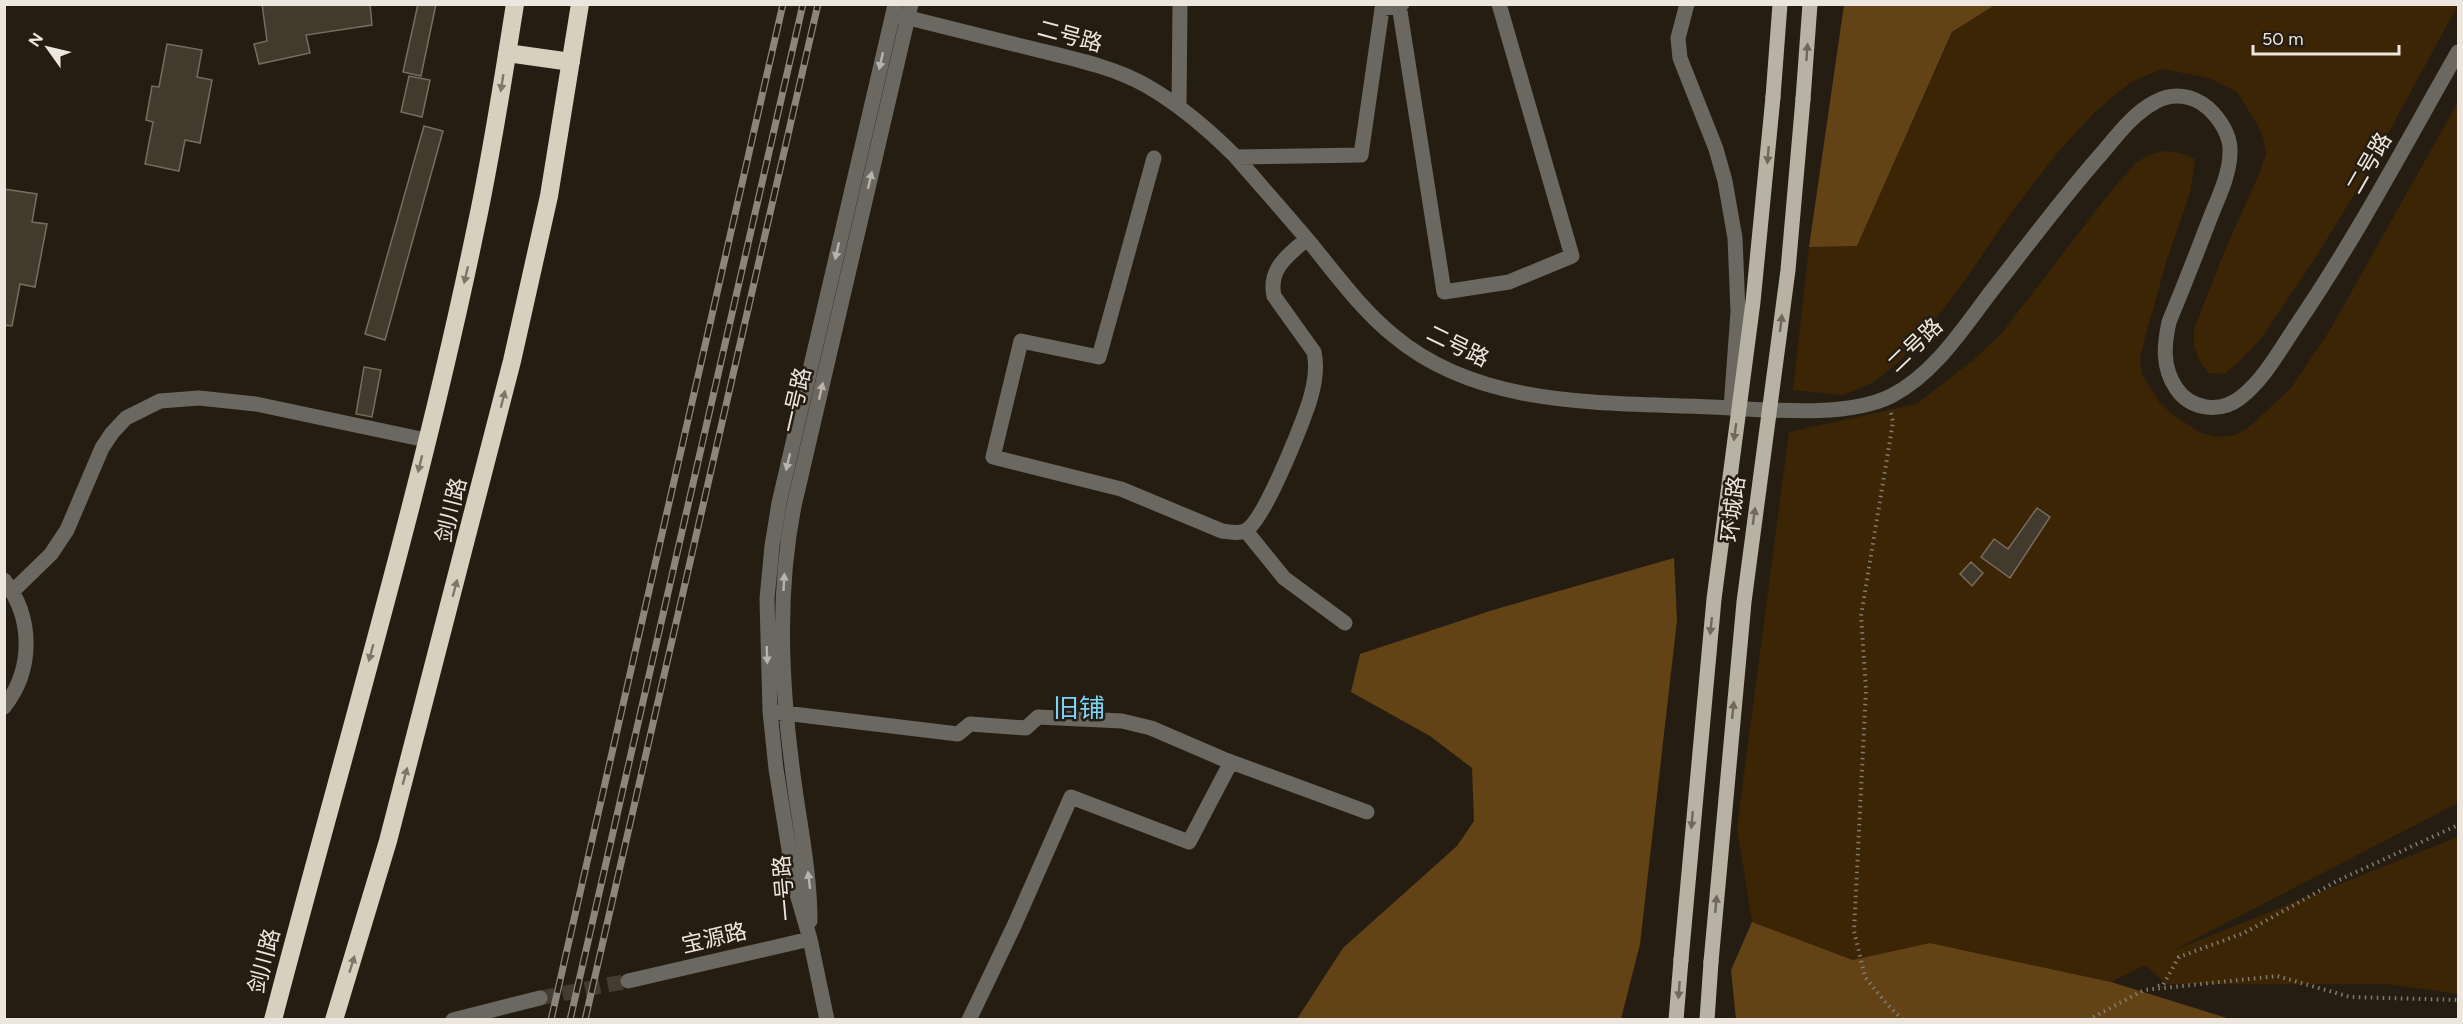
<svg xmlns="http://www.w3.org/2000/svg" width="2463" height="1024" viewBox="0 0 2463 1024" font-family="Figtree,'Noto Sans SC',sans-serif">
  <rect width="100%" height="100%" fill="#261d12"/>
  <path fill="#3b2505" d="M1995,5H2458L2361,183L2316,257L2260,340L2237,364L2224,374L2208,373L2199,360L2194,346V329L2225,250L2260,172L2266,154L2263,137L2256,122L2237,92L2209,78L2162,69L2131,82L2117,93L2093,114L2058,152L2013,210L1956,293L1902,359L1874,382L1843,395L1793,390L1809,247L1857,246L1953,32Z
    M2458,102V803L2172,951L2458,837V994L2388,984H2166L2145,965L2111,982L1931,943L1854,960L1752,922L1737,828L1789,432L1916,404L1972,361L2001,334L2115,186L2137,162L2151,154L2165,151L2180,153L2195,159L2190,193L2168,256L2144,341L2140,359L2142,375L2160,403L2172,414L2200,433L2218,437L2235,435L2249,427L2291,388L2330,330Z"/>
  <path fill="#634316" d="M1844,5H1995L1952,32L1857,246L1809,247Z
    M1674,558L1677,620L1640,944L1621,1019H1297L1343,948L1457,846L1474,821L1472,768L1430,736L1351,692L1360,654L1493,610Z
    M1752,922L1853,960L1930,943L2111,982L2230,1019H1736L1731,970Z"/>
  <path fill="#433a2e" stroke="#776d5f" stroke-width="1.5" d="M262,4H370L372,25L306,35L310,53L259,64L254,44L267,41Z
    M418,4H436L421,76L403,72Z
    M167,44L202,50L197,77L212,80L200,143L185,140L179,171L145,164L153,122L146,120L152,86L159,87Z
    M409,76L430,80L422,117L401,112Z
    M424,126L443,131L385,340L365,334Z
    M4,189L37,194L32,222L47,224L35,287L20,284L12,326L4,325Z
    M364,367L381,370L372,417L356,414Z
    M2037,508L2050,517L2010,578L1981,557L1994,539L2008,549Z
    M1971,562L1983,573L1972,586L1960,574Z"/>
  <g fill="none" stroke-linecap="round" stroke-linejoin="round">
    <path stroke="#443b31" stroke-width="15" stroke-dasharray="15 8" stroke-linecap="butt" d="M540,998L628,981"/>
    <path stroke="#827b71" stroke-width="4" stroke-dasharray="1.5 4.5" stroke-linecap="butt" d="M1891,413L1893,422L1861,616L1866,689L1854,931L1865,977L1886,1003L1903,1020
      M2158,986L2163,985L2179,957L2244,933L2337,881L2458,825
      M2088,1020L2144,990L2277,976L2350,997L2458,1000"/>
    <path stroke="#6a6861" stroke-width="15" d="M1687,4L1678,38L1680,58L1716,149L1725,181L1735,238L1738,312L1731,408
      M1399,5L1444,292L1509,282L1572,256L1499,4
      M893,14C938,25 984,37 1030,48C1069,58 1112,66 1147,86C1180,105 1209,130 1236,157C1261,186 1287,215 1312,245C1337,276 1362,310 1394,336C1481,409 1605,402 1712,407C1762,409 1845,419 1891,396C1933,375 1963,329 1990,293C2027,246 2063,197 2103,152C2118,134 2134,113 2155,102C2173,92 2193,95 2208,108C2220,119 2231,136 2230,152C2230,175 2217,200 2209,221C2196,255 2183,288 2169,322C2164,345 2162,367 2176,388C2190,409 2219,414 2240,398C2264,380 2281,348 2298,323C2357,236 2406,143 2458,52
      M1179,107L1180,4
      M1236,157L1361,155L1382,9L1402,4
      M1154,158L1099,357L1021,341L993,457L1121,489L1222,531C1229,532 1238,534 1245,531C1264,522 1301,426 1309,403C1314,387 1318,369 1314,352L1274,296C1268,269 1288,255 1307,239
      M1246,531L1284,578L1345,623
      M4,580C33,617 34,669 4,707
      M13,591L51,554L67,530L102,448L112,433L126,418L160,401L199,398L256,404L426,440
      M776,712L958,734L970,724L1026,728L1038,717L1122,721L1151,728L1223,759L1367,812
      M810,921C810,868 798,818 792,766C781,680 777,592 794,506L911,4
      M628,981L810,939
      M453,1020L540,998
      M827,1020L810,939L795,887L776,769L770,711L767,599L772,546L779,503L895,5
      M969,1020L1014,926L1071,797L1189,842L1231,762"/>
    <path stroke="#b8b2a4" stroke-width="15" d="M1773,97L1780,4
      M1803,99L1810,4
      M1676,1020L1681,960
      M1707,1020L1711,962"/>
    <path stroke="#d7d0bf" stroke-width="18" d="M507,53L571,62
      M273,1020C342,756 421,494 476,227C492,153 503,79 515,4
      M334,1020L388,841L512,361L549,196L580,4"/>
    <g stroke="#8c857b" stroke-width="7">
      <path id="rail" d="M551,1020L783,4
        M570,1020L803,4
        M585,1020L818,4"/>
    </g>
    <use href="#rail" stroke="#261d12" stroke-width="4.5" stroke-dasharray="14" stroke-linecap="butt"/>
    <path stroke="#b8b2a4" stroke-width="15" d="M1681,960L1714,599L1753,302L1773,97
      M1711,962L1744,602L1788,270L1803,99"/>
  </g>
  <defs><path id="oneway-solid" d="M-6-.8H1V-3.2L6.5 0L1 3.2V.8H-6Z" transform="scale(1.5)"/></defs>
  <g fill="#6f685b">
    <use href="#oneway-solid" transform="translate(1807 52) rotate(-86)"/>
    <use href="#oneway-solid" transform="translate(1768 155) rotate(95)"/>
    <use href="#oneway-solid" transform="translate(1781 323) rotate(-83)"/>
    <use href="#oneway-solid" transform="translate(1735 432) rotate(98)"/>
    <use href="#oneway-solid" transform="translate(1754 516) rotate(-82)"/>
    <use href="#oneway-solid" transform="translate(1711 626) rotate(96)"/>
    <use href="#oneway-solid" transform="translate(1733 710) rotate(-84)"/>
    <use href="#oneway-solid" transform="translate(1692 820) rotate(95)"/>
    <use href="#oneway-solid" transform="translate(1716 904) rotate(-85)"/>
    <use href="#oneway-solid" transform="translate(1679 990) rotate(94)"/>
  </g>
  <g fill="#b8b4ac">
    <use href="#oneway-solid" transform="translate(881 61) rotate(103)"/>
    <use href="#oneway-solid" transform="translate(870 180) rotate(-77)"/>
    <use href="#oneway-solid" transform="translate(837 251) rotate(103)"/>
    <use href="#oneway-solid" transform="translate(821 391) rotate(-77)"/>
    <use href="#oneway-solid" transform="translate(788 462) rotate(103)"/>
    <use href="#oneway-solid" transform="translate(784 582) rotate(-87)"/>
    <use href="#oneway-solid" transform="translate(767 655) rotate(88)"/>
    <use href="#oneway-solid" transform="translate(809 880) rotate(-97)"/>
  </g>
  <g fill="#7e7668">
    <use href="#oneway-solid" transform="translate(502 83) rotate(99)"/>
    <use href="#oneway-solid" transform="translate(466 275) rotate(103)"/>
    <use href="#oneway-solid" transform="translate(503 399) rotate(-76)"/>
    <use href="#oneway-solid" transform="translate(420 464) rotate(104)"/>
    <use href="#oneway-solid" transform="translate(455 588) rotate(-75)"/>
    <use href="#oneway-solid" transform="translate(371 653) rotate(105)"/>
    <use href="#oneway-solid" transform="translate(405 776) rotate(-75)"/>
    <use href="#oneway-solid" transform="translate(352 964) rotate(-73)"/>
  </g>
  <g text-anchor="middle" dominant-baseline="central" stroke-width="5" stroke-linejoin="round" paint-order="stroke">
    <g font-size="22" fill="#ece6de" stroke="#261d12">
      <text transform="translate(1070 36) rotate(15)">二号路</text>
      <text transform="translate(2369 163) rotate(-60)">二号路</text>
      <text transform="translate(1915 345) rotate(-44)">二号路</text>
      <text transform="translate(1458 346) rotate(26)">二号路</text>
      <text transform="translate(796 400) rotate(-77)">一号路</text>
      <text transform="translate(1733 509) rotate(-83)">环城路</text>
      <text transform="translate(451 510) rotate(-76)">剑川路</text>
      <text transform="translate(784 888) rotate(-95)">一号路</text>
      <text transform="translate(714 938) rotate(-13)">宝源路</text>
      <text transform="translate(264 961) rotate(-75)">剑川路</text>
    </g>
    <g font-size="26" fill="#7bd4f9" stroke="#261d12">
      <text x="1079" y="708">旧铺</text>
    </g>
  </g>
  <rect width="2463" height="1024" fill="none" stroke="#ece6de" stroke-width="12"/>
  <g transform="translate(48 48) rotate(304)" stroke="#261d12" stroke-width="4.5" paint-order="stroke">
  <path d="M0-4.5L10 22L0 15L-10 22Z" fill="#ece6de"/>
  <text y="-9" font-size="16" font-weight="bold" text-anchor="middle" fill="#ece6de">N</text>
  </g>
  <path d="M2253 45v9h146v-9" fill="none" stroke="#ece6de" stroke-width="3"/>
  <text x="2262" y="45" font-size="18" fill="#ece6de" stroke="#261d12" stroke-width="4.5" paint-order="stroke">50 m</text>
</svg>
